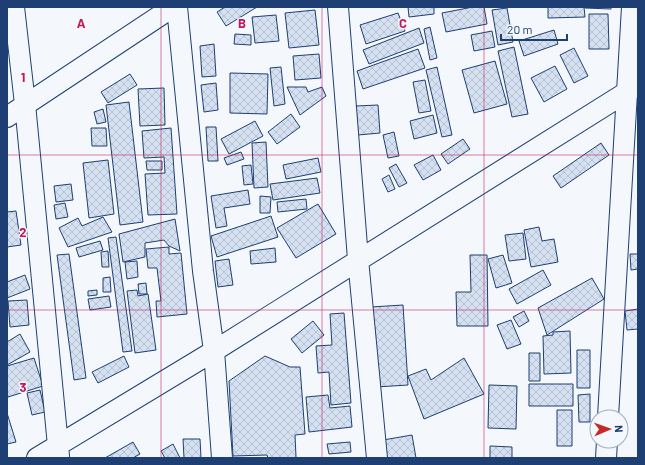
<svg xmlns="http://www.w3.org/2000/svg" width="645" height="465" viewBox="0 0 645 465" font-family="Barlow,sans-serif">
  <defs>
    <pattern id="building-cross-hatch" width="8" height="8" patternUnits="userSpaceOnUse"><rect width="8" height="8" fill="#d5e0f0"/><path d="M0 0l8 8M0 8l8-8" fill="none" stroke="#b6c1d1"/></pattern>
  </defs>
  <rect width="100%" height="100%" fill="#f4f7fb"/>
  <path fill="url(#building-cross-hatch)" stroke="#1d3f73" d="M225,7H257L226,26L217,12Z
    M408,7H434V14L409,17Z
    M473,7H484L487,24L446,32L442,13Z
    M548,7H584L585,17L548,18Z
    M585,7H611V9L585,8Z
    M507,8L513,42L498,45L492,10Z
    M315,10L319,45L289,48L285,13Z
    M398,13L405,31L366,44L360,25Z
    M589,14H608L609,49H589Z
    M276,15L279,41L255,43L252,17Z
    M430,27L437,58L430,60L424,29Z
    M419,28L424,43L369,64L363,50Z
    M554,30L558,44L524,56L519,41Z
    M492,31L495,47L474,51L471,35Z
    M235,34L251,35V45L234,44Z
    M214,44L216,76L202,77L200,46Z
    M514,47L528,114L512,117L498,51Z
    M574,48L588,76L574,83L560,55Z
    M418,49L425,68L363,89L357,71Z
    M319,54L321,78L295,80L293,56Z
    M495,61L507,104L474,113L462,70Z
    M555,66L567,89L544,102L531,78Z
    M281,67L285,104L274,106L270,68Z
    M437,67L452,135L442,137L426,70Z
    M230,73L268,74L267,114L230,113Z
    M130,74L137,85L108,103L101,92Z
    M425,80L431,111L419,113L413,82Z
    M216,83L218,110L204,112L201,85Z
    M287,87H306L308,92L322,87L326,96L300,115Z
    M164,88L165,125L140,126L138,89Z
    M129,102L143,222L120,225L106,105Z
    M378,105L380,133L358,135L356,106Z
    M103,109L106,122L97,124L94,112Z
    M291,114L300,127L277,144L268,132Z
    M433,115L437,133L414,139L410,121Z
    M255,121L263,136L229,154L221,139Z
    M206,127H216L218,161H208Z
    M91,128H106L107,146H92Z
    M171,128L177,214L148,215L145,174L165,173L164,157L144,158L142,131Z
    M394,132L399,156L388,158L383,135Z
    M463,139L470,149L448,164L441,154Z
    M266,142L268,187L254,188L252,143Z
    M601,143L609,155L561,188L553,176Z
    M241,152L244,159L227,165L224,158Z
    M433,155L441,170L423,180L414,165Z
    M318,158L321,172L286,179L283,165Z
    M108,160L114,214L89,218L83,163Z
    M146,161H162V170H147Z
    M396,164L407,183L399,187L389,168Z
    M251,165L253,184L244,185L242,166Z
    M389,175L395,189L388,192L382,179Z
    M317,178L320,193L273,200L270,184Z
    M71,184L73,200L56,202L54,186Z
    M248,190L250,204L224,208L227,226L216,228L211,196Z
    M260,196L271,197L270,213H260Z
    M306,199L307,209L278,212L277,202Z
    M65,203L68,217L56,219L54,205Z
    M318,204L336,234L296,258L277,228Z
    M16,211L21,245L7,247V212Z
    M271,216L278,237L217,257L211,236Z
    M103,217L112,232L68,247L59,228L78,218L82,226Z
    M175,219L180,251L169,246L164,240L145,243V257L123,262L119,234Z
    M539,227L542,241L554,239L558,262L531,267L524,230Z
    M523,233L526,259L509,261L505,235Z
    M116,237L132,351L123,352L108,238Z
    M100,241L103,250L79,257L76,248Z
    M169,247V254L181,253L187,314L157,317L156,301H161L157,268H148L146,249Z
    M275,248L276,262L251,264L250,251Z
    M108,251L109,267H102L101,252Z
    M69,254L86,378L74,380L57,255Z
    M630,254H638V269L631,270Z
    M470,255H487L488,326H457L456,292H471Z
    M503,255L512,283L496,288L488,259Z
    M229,259L233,285L218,287L215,261Z
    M137,261L138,277L127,279L125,262Z
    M543,270L551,285L517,304L509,289Z
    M25,275L30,289L7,298V282Z
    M110,277L111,292H103V278Z
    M592,278L604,299L547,335L538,308Z
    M146,283L147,294H139L138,284Z
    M97,290V295L88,296V291Z
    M137,290L138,296L148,294L156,350L135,353L127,291Z
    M109,296L111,307L90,310L88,299Z
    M27,300L29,325L10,327L8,301Z
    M403,305L408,385L376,387L371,307Z
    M638,309V329L627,330L625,311Z
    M524,311L529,321L519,327L513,317Z
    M344,313L351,403L331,405L329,372L318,373L316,346L332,345L330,314Z
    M511,320L521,344L507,349L497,325Z
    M313,321L324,335L302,353L291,339Z
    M570,331L571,373L544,374L543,336L553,335V332Z
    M20,334L30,352L7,365V342Z
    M577,350H590V388H577Z
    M529,353H540V381H529Z
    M124,356L129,367L98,383L92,372Z
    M265,356L290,367H300L305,434L295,435L296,457L297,458H268L267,455L233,456L229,381Z
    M34,358L43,386L8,397L7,392V366Z
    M464,358L484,394L424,419L408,376L426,369L431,380Z
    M529,384H573V406H529Z
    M489,385L517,386L516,429L488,428Z
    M40,390L45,412L32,415L27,393Z
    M590,394V422H579L578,395Z
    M328,395L330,408L350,406L352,427L309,432L306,397Z
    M557,410H572V446H557Z
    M7,413L16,442L7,444Z
    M412,435L416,458H386L383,440Z
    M183,439H200L201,458H184Z
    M133,442L140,454L133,458H105Z
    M350,442L351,452L329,454L327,444Z
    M173,444L180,458H165L161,451Z
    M490,446L512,447V458H490Z"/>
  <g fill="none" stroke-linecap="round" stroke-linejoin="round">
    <g stroke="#1d3f73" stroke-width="22">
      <path id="street" d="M14,7L25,104L59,456
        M177,7L203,271L214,351L222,458
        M338,7L358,259L377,458
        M7,117L173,7
        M608,417L632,7
        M37,458L214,351L638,85
        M606,458L607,441"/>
    </g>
    <use href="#street" stroke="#f4f7fb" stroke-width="20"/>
  </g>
  <path fill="none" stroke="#c2185b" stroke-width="1" stroke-opacity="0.55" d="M161,7V458M322,7V458M484,7V458M7,155H638M7,310H638"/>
  <g font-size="13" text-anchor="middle" font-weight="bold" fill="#c2185b" stroke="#f4f7fb" stroke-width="3" stroke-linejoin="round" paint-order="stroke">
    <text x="81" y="28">A</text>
    <text x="242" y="28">B</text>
    <text x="403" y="28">C</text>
    <text x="23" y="82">1</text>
    <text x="23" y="237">2</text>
    <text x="23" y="392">3</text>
  </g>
  <rect width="645" height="465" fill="none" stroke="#1d3f73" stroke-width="16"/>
  <g transform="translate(609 429) rotate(88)"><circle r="19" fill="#f4f7fb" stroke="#9eadc5"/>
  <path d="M0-3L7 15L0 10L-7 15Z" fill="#c62828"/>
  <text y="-6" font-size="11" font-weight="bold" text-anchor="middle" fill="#1d3f73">N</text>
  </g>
  <path d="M501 34v6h66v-6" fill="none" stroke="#1d3f73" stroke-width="2"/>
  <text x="507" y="34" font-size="12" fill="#1d3f73" stroke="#f4f7fb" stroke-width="3" paint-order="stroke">20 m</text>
</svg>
